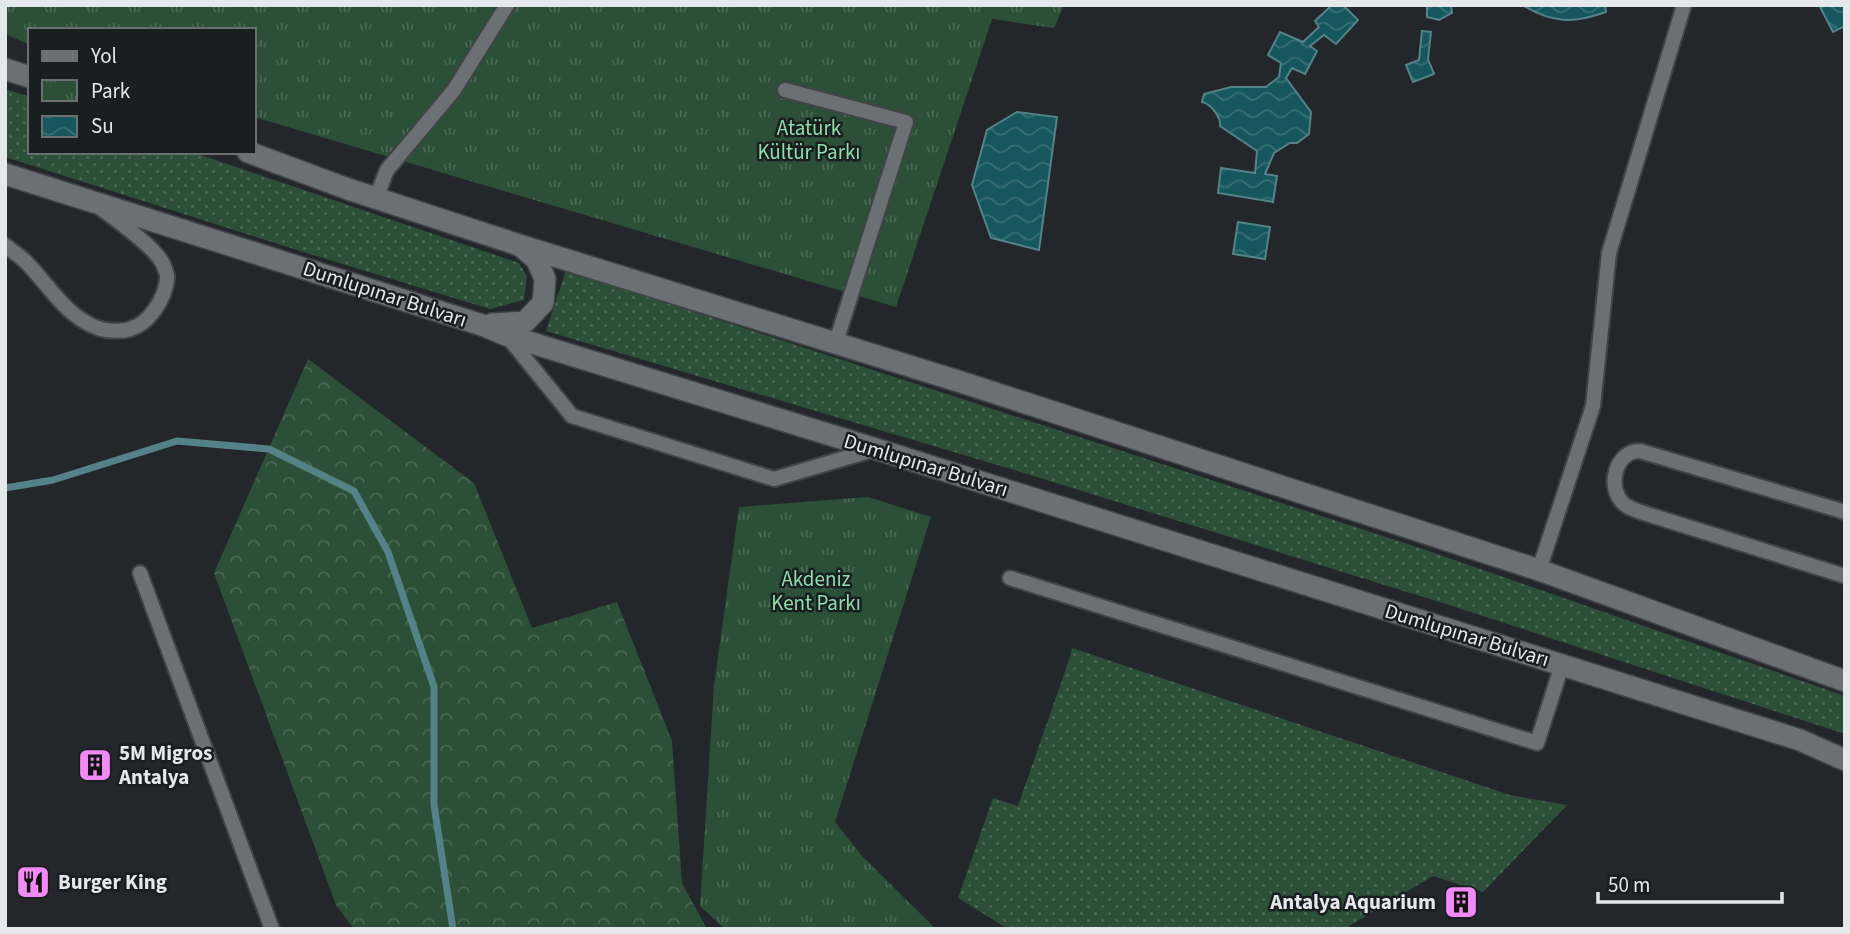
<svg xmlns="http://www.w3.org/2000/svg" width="1850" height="934" viewBox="0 0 1850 934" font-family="'Source Sans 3',sans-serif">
  <defs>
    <pattern id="grass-dots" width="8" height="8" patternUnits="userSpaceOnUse" patternTransform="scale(1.75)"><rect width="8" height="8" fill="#2c4f37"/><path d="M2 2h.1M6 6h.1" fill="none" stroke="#4a6854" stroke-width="1.8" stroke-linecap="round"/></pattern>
    <pattern id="forest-crowns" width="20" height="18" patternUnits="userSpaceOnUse" patternTransform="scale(1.75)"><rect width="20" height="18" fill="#2c4f37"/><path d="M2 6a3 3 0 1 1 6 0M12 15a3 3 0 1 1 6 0" fill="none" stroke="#4a6854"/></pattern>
    <pattern id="park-tufts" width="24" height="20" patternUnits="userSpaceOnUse" patternTransform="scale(1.75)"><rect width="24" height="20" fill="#2c4f37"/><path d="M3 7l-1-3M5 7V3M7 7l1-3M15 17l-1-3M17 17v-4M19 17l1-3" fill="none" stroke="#4a6854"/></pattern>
    <pattern id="water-waves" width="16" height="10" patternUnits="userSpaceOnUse" patternTransform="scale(1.75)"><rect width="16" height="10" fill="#16575d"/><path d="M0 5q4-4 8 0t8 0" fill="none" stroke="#386f74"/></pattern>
  </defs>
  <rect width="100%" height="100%" fill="#23272b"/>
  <path fill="url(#grass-dots)" d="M5,89L30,97V152H192L519,263L527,276L524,300L490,309L300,251L5,157Z
    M566,270L1423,549L1845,696V734L1449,605L1011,469L546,331Z
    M1072,648L1510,795L1567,805L1483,892L1433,876L1344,929H1008L958,898L993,798L1018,806L1070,657Z"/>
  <path fill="url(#forest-crowns)" d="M308,359L474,483L532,628L617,602L672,741L682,883L707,929H354L336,905L214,573Z"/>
  <path fill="url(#park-tufts)" d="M5,5H1064L1054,28L992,19L896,307L254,117V30H30V45L5,34Z
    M868,497L931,517L835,822L863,857L936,929H725L700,906L714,685L739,507Z"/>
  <path fill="url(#water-waves)" stroke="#548288" stroke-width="2" d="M1332,5H1343L1358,20L1336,44L1324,35L1310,46L1317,51L1305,74L1292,68L1286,78L1311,112L1309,134L1297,143H1290L1274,153L1265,174L1277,176L1273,202L1218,193L1221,168L1255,173L1257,151L1220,126C1221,117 1211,104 1202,102L1204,94L1231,87H1266L1279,77L1281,63L1268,55L1280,32L1303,42L1319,27L1315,21Z
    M1424,5H1451L1452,13L1439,20L1427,17V7Z
    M1522,5H1605L1606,12C1573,24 1552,23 1522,5Z
    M1819,5H1845V26L1833,32Z
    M1422,31L1431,32L1428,59L1434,74L1413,82L1406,65L1419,60Z
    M1017,112L1057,117L1039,250L991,238L972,185L987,130Z
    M1238,222L1270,227L1265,259L1233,254Z"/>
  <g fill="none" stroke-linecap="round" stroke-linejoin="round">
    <path stroke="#548288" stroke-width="7" d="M5,488L53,480L177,441L269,449L354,491L388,552L434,687V805L453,929"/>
    <g stroke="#404447" stroke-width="18">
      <path id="lane" d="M785,90L906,122L836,342
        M376,198L387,170L454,90L507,5
        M5,245C12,251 20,256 26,262C48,284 66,317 98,328C106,331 121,332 130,329C149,324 165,299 167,279C168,275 165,269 163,264C155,247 119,222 103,210
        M507,336L572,416L774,479L876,449
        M1845,512L1640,451C1615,451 1606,488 1624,504C1631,510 1642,512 1650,515L1845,576
        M1539,570L1593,406L1609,253L1684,5
        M140,573L272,929
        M1010,578L1537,743L1562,665"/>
    </g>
    <g stroke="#404447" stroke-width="24">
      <path id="secondary" d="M5,69L30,77
        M248,152L348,189L519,245L961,382L1539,570L1845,681
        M5,174L482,325L506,335L876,449L1800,740L1845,760
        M492,324L525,322L543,303L545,279L537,260L521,246"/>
    </g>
    <use href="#lane" stroke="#6b7075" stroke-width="14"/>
    <use href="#secondary" stroke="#6b7075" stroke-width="21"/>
  </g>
  <defs>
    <g id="building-square" transform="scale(1.75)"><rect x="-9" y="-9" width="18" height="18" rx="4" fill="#f18af4" stroke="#191e21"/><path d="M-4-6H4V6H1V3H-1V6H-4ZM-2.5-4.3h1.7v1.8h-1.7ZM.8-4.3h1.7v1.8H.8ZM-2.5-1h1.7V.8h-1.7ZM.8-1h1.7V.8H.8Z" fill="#111"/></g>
    <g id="restaurant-square" transform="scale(1.75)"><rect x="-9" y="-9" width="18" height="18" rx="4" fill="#f18af4" stroke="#191e21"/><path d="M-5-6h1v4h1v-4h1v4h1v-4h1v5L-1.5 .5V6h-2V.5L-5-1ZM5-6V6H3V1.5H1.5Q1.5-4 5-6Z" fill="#111"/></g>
  </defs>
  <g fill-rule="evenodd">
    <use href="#building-square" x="95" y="765"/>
    <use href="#restaurant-square" x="33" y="882"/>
    <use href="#building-square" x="1461" y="902"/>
  </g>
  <g text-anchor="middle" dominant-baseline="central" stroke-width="5" stroke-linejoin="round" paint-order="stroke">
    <g font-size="21" fill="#90dea7" stroke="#191e21">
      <text x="809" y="128">Atatürk<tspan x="809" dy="24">Kültür Parkı</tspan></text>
      <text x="816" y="579">Akdeniz<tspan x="816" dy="24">Kent Parkı</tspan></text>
    </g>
    <g font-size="21" fill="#e5e8eb" stroke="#191e21">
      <text transform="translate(385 294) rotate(18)">Dumlupınar Bulvarı</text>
      <text transform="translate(926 465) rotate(17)">Dumlupınar Bulvarı</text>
      <text transform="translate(1467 635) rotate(17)">Dumlupınar Bulvarı</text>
    </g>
    <g font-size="21" font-weight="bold" fill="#e5e8eb" stroke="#191e21" text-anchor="start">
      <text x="119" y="753">5M Migros<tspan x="119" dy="24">Antalya</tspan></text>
      <text x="58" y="882">Burger King</text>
      <text x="1436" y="902" text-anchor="end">Antalya Aquarium</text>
    </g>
  </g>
  <rect width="1850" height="934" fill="none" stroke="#e5e8eb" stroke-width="14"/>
  <rect x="28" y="28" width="228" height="126" fill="#191e21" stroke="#6b6f72" stroke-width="2"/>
  <rect x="42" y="51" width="35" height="10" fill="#6b7075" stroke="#6b6f72" stroke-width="2"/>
  <text x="91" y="63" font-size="21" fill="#e5e8eb">Yol</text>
  <rect x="42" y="80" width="35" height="21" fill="url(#park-tufts)" stroke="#6b6f72" stroke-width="2"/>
  <text x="91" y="98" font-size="21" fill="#e5e8eb">Park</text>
  <rect x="42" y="116" width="35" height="21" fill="url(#water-waves)" stroke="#6b6f72" stroke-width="2"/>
  <text x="91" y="133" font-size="21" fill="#e5e8eb">Su</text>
  <path d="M1598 892v10h184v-10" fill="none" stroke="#e5e8eb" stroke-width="3.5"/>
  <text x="1608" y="892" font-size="21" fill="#e5e8eb" stroke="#191e21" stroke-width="5" paint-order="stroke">50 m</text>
</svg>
